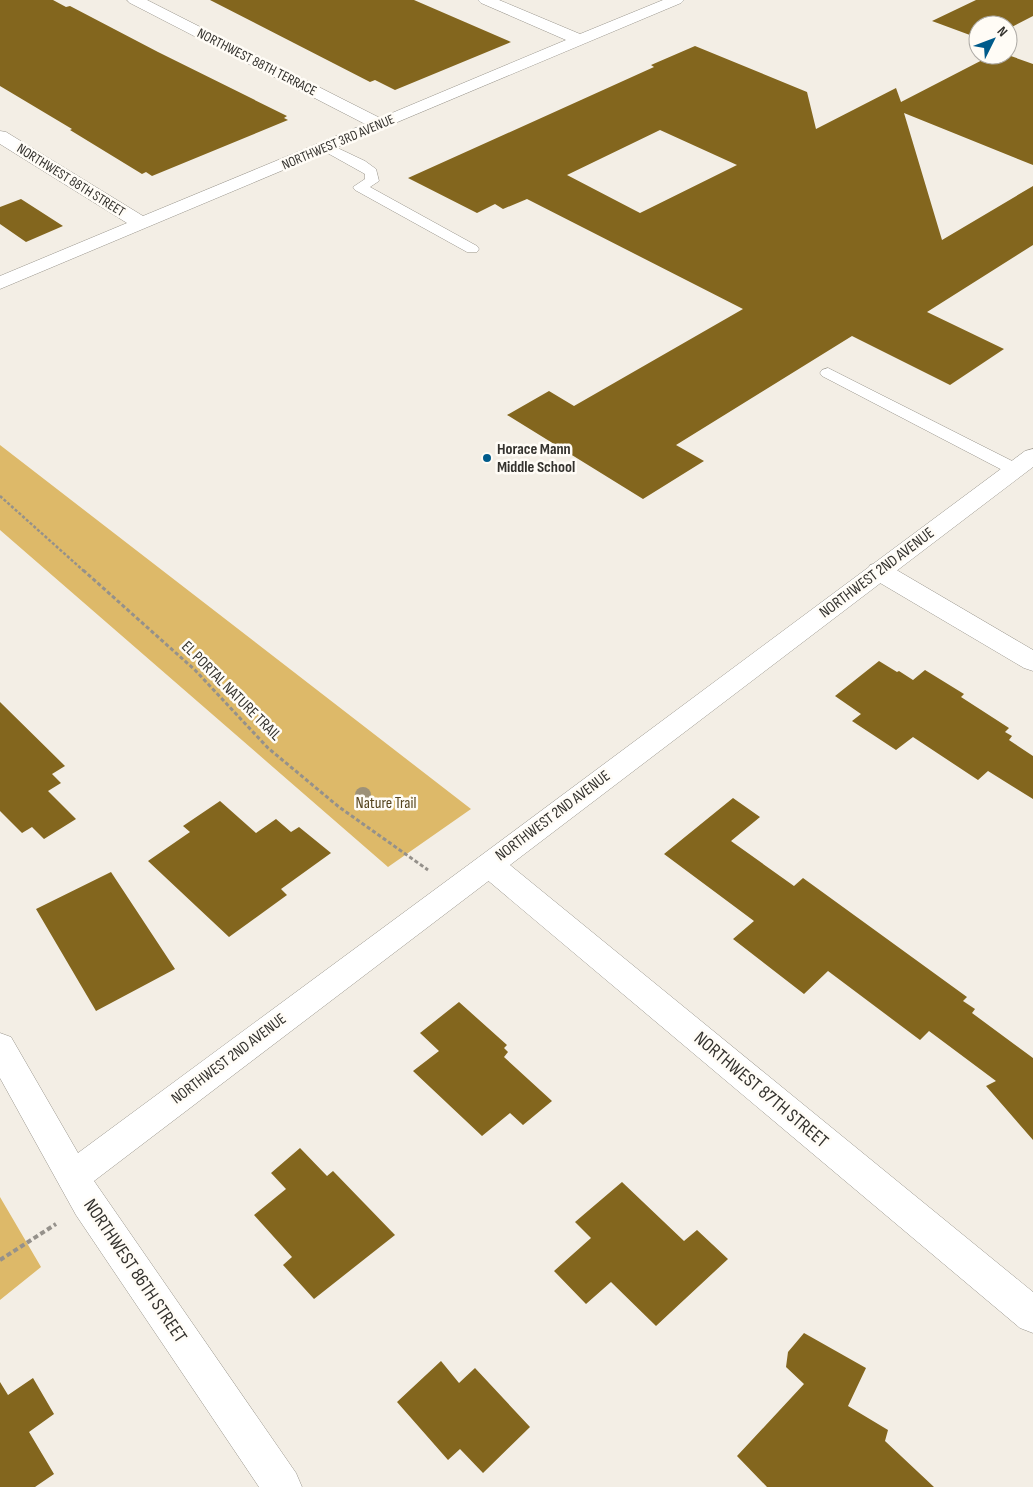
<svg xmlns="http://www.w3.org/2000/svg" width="1033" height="1487" viewBox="0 0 1033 1487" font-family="'Sofia Sans Condensed',sans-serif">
  <rect width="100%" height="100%" fill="#f3eee5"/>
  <path fill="#ddb969" d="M0,445L471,809L388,867L0,530Z
    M0,1197L41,1267L0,1300Z"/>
  <path fill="#83661e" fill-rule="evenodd" d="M0,0H53L66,7L70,6L158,52L287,116L284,118L288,120L152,176L146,172L142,174L70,130L72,129L0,86Z
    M210,0H414L511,42L395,90L375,80L370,82Z
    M976,0H1033V16L1008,29V25H978V38L932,21Z
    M695,46L807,92L816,129L896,88L901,102L992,55H1008L1033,64V165L904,113L942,240L1033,186V245L927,312L1004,349L950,385L852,336L676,445L704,461L643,499L507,415L549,391L574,406L743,309L527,199L503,209L495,204L477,213L408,178L654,67L651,65ZM660,130L737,165L640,213L567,175Z
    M21,199L63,226L26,242L0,224V207Z
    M879,661L897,672L899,671L913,680L925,670L964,694L961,697L1009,728L1005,732L1012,736L1009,740L1033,756V799L988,771L978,780L913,737L896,750L852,721L861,714L835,696Z
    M0,702L65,766L52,774L61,783L48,791L76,819L44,839L32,827L22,833L0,811Z
    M733,798L760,817L731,841L794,886L803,878L967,997L963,1001L975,1009L972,1013L1033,1058V1140L986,1086L996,1081L929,1031L920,1040L828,971L804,994L733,939L754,921L664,854Z
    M220,801L256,833L276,819L291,832L299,827L331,853L281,889L287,895L229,937L148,861L190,832L183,826Z
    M111,872L175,969L96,1011L36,909Z
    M459,1002L507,1045L504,1048L508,1052L504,1057L552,1101L523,1125L510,1113L482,1136L413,1071L439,1051L420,1033Z
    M300,1148L327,1176L333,1171L395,1235L314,1299L283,1265L292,1257L254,1215L286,1189L271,1173Z
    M622,1182L684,1241L697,1230L728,1259L656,1326L611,1282L586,1304L554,1271L591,1238L575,1222Z
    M804,1333L866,1368L848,1406L888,1430L885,1441L934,1487H767L737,1456L804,1384L786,1367L788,1352Z
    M441,1361L459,1383L475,1368L530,1427L483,1473L460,1449L448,1460L397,1402Z
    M33,1378L54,1414L29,1432L54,1474L35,1487H0V1382L8,1395Z"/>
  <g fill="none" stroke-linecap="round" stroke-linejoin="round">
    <g stroke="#99958c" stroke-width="1">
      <path id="lane" d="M327,143L365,161L376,169L379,181L370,187L477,246L479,249L477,252H467L355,190L353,187L365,179V174L322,150L321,147Z
        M828,368L1020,465L1022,469L1020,473L1014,474L1008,473L822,376L820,373L822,370Z"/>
    </g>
    <g stroke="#99958c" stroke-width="1">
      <path id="street" d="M127,0H147L380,118L566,40L481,3L478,0H499L580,34L663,0H684L681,3L0,289V276L127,223L0,144V131L6,132L143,216L365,124L130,3Z
        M879,563L888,565L1033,650V671L1024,668L870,577L867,571L870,565Z
        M489,853L499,857L504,865L499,873L94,1181L296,1473L302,1487H259L76,1215L0,1078V1033L11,1037L78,1153L479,857Z"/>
    </g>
    <g stroke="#99958c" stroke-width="1">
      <path id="secondary" d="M1033,449V467L510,865L1033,1292V1333L1020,1328L479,873L474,865L479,857L1025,451Z"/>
    </g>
    <path stroke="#95918b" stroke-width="2.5" stroke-dasharray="3 2" stroke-linecap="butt" d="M0,496L85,572"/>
    <path stroke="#95918b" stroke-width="3" stroke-dasharray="4 2.5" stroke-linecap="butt" d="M83,570L195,670L268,748L339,807L428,870"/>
    <path stroke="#95918b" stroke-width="4" stroke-dasharray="5 3" stroke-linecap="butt" d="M0,1260L56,1224"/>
    <use href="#lane" fill="#fff" fill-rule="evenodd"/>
    <use href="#street" fill="#fff" fill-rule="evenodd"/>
    <use href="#secondary" fill="#fff" fill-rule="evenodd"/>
  </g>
  <circle fill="#9d9178" cx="363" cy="795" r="8"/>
  <circle fill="#005b8b" stroke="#fffcf6" stroke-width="2" cx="487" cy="458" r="5"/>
  <g text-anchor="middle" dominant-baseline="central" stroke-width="5" stroke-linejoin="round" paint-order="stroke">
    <g font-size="14" fill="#34322e" stroke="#fffcf6">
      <text transform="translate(257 62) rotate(27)">NORTHWEST 88TH TERRACE</text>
      <text transform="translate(338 142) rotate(-23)">NORTHWEST 3RD AVENUE</text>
      <text transform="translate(71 180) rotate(32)">NORTHWEST 88TH STREET</text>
    </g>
    <g font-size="16" font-weight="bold" fill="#34322e" stroke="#fffcf6" text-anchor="start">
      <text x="497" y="449">Horace Mann<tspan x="497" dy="18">Middle School</tspan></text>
    </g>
    <g font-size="16" fill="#34322e" stroke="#fffcf6">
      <text transform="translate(877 573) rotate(-37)">NORTHWEST 2ND AVENUE</text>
      <text transform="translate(231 691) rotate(45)">EL PORTAL NATURE TRAIL</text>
      <text transform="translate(553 816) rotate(-37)">NORTHWEST 2ND AVENUE</text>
      <text transform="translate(229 1059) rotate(-37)">NORTHWEST 2ND AVENUE</text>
    </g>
    <g font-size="16" fill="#56451f" stroke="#fffcf6">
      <text x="386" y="803">Nature Trail</text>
    </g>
    <g font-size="19" fill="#34322e" stroke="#fffcf6">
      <text transform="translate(761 1090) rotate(40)">NORTHWEST 87TH STREET</text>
      <text transform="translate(135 1271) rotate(56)">NORTHWEST 86TH STREET</text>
    </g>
  </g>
  <g transform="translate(993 40) rotate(48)"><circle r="24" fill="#fffcf6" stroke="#aeaba6"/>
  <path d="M0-4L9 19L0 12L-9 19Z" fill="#005b8b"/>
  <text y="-8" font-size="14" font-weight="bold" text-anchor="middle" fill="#34322e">N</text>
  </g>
</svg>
